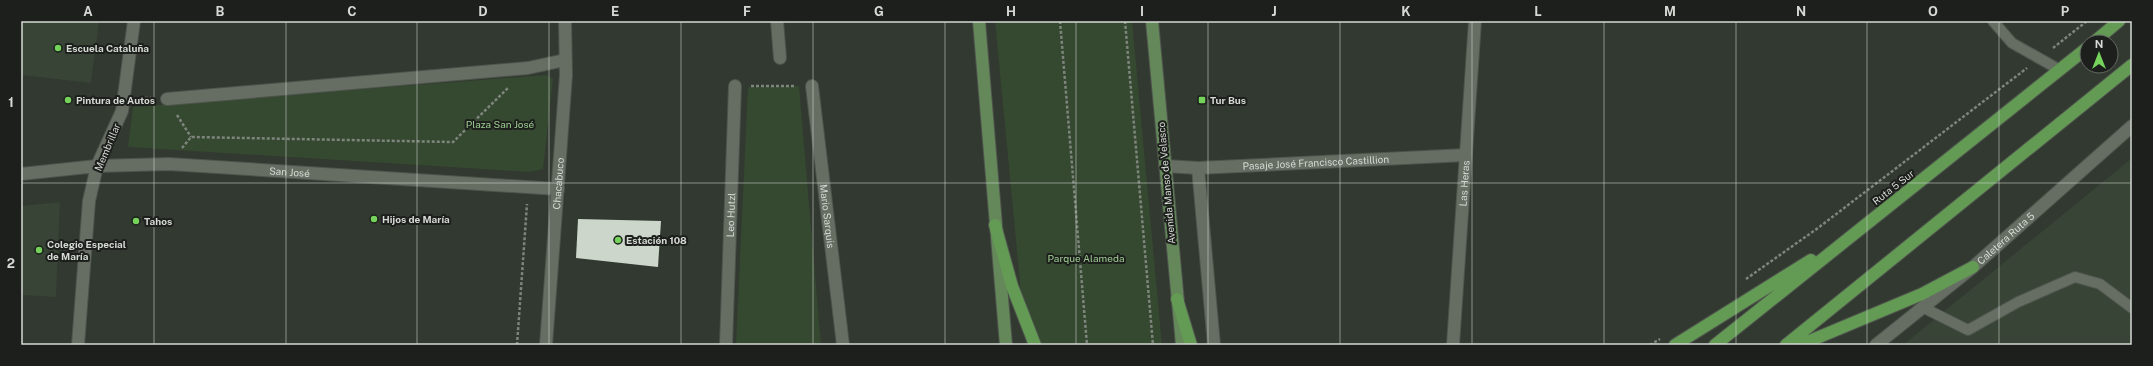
<svg xmlns="http://www.w3.org/2000/svg" width="2153" height="366" viewBox="0 0 2153 366" font-family="'Public Sans',sans-serif">
  <rect width="100%" height="100%" fill="#323930"/>
  <path fill="#384435" d="M21,21H99L91,83L21,75Z
    M2132,158V345H1903Z
    M60,202L56,297L21,295V206Z"/>
  <path fill="#354830" d="M995,21H1132L1162,345H1026Z
    M546,75L553,79L543,169L530,172L128,147L133,107Z
    M799,86L821,345H736L748,87Z"/>
  <path fill="#ccd6ca" d="M578,219L661,221L658,267L576,258Z"/>
  <g fill="none" stroke-linecap="round" stroke-linejoin="round">
    <g stroke="#4e544d" stroke-width="12">
      <path id="service" d="M1993,21L2012,43L2060,70
        M1922,307L1968,330L2018,302L2075,277L2100,284L2132,308"/>
    </g>
    <g stroke="#4e544d" stroke-width="14">
      <g id="minor">
        <path id="s1" d="M134,21L122,111L97,166L169,164L558,189"/>
        <path d="M777,21L780,58"/>
        <path id="s2" d="M812,86L843,345"/>
        <path d="M167,99L528,68L565,60"/>
        <path id="s3" d="M1165,166L1198,168L1466,155"/>
        <path d="M1198,168L1214,345"/>
        <path id="s4" d="M546,345L566,75L565,21"/>
        <path id="s5" d="M726,345L735,86"/>
        <path id="s6" d="M1453,345L1475,21"/>
      </g>
    </g>
    <g stroke="#4e544d" stroke-width="14">
      <g id="tertiary">
        <path d="M21,174L97,166L89,201L78,345"/>
        <path id="s7" d="M1876,345L1973,267L2132,126"/>
      </g>
    </g>
    <g stroke="#4e544d" stroke-width="14">
      <path id="primary" d="M979,21L1006,345
        M1152,21L1182,345"/>
    </g>
    <g stroke="#4e544d" stroke-width="14">
      <path id="motorway" d="M2094,42L2119,21
        M995,225L1012,286L1035,345
        M1177,299L1191,345
        M1675,345L1811,260
        M1715,345L2087,48
        M1786,345L2132,65
        M1800,345L1922,294L1973,267"/>
    </g>
    <path stroke="#7e857d" stroke-width="2.5" stroke-dasharray="3 2" stroke-linecap="butt" d="M1060,21L1087,345
      M1125,21L1153,345
      M2053,48L2087,21
      M751,86H796
      M140,98H151
      M177,115L191,137
      M182,148L191,137L453,142L509,87
      M1746,279L1818,228L2027,68
      M517,345L527,204
      M1650,345L1660,339"/>
    <use href="#service" stroke="#666e64" stroke-width="10"/>
    <use href="#minor" stroke="#666e64" stroke-width="12"/>
    <use href="#tertiary" stroke="#666e64" stroke-width="12"/>
    <use href="#primary" stroke="#64885a" stroke-width="12"/>
    <use href="#motorway" stroke="#639a54" stroke-width="12"/>
  </g>
  <path fill="none" stroke="#d5dad4" stroke-width="1" stroke-opacity="0.55" d="M154,21V345M286,21V345M417,21V345M549,21V345M681,21V345M813,21V345M945,21V345M1076,21V345M1208,21V345M1340,21V345M1472,21V345M1604,21V345M1736,21V345M1867,21V345M1999,21V345M21,183H2132"/>
  <g fill="#75d25b" stroke="#1c1f1b" stroke-width="1.5">
    <circle cx="58" cy="48" r="4"/>
    <circle cx="68" cy="100" r="4"/>
    <rect x="1198" y="96" width="8" height="8" rx="2"/>
    <circle cx="374" cy="219" r="4"/>
    <circle cx="136" cy="221" r="4"/>
    <circle cx="618" cy="240" r="4"/>
    <circle cx="39" cy="250" r="4"/>
  </g>
  <g text-anchor="middle" dominant-baseline="central" stroke-width="4" stroke-linejoin="round" paint-order="stroke">
    <g font-size="10" font-weight="bold" fill="#d5dad4" stroke="#1c1f1b" text-anchor="start">
      <text x="66" y="48">Escuela Cataluña</text>
      <text x="76" y="100">Pintura de Autos</text>
      <text x="1210" y="100">Tur Bus</text>
      <text x="382" y="219">Hijos de María</text>
      <text x="144" y="221">Tahos</text>
      <text x="626" y="240">Estación 108</text>
      <text x="47" y="244">Colegio Especial<tspan x="47" dy="12">de María</tspan></text>
    </g>
    <g font-size="10" fill="#a0ce94" stroke="#1c1f1b">
      <text x="500" y="124">Plaza San José</text>
      <text x="1086" y="258">Parque Alameda</text>
    </g>
    <g font-size="10" fill="#d5dad4" stroke="#1c1f1b">
      <text transform="translate(107 147) rotate(-67)">Membrillar</text>
      <text stroke="none"><textPath href="#s3" startOffset="151">Pasaje José Francisco Castillion</textPath></text>
      <text stroke="none"><textPath href="#s1" startOffset="344">San José</textPath></text>
      <text stroke="none"><textPath href="#s4" startOffset="162">Chacabuco</textPath></text>
      <text transform="translate(1166 183) rotate(-95)">Avenida Manso de Velasco</text>
      <text stroke="none"><textPath href="#s6" startOffset="162">Las Heras</textPath></text>
      <text transform="translate(1893 187) rotate(-38)">Ruta 5 Sur</text>
      <text stroke="none"><textPath href="#s5" startOffset="130">Leo Hutzl</textPath></text>
      <text stroke="none"><textPath href="#s2" startOffset="131">Mario Sarquis</textPath></text>
      <text stroke="none"><textPath href="#s7" startOffset="168">Caletera Ruta 5</textPath></text>
    </g>
  </g>
  <rect width="2153" height="366" fill="none" stroke="#1c1f1b" stroke-width="44"/>
  <g transform="translate(2099 54)"><circle r="19" fill="#1c1f1b" stroke="#666a65"/>
  <path d="M0-3L7 15L0 10L-7 15Z" fill="#75d25b"/>
  <text y="-6" font-size="11" font-weight="bold" text-anchor="middle" fill="#d5dad4">N</text>
  </g>
  <rect x="22" y="22" width="2109" height="322" fill="none" stroke="#d5dad4" stroke-width="1.5"/>
  <g font-size="13" text-anchor="middle" font-weight="bold" fill="#d5dad4">
    <text x="88" y="16">A</text>
    <text x="220" y="16">B</text>
    <text x="352" y="16">C</text>
    <text x="483" y="16">D</text>
    <text x="615" y="16">E</text>
    <text x="747" y="16">F</text>
    <text x="879" y="16">G</text>
    <text x="1011" y="16">H</text>
    <text x="1142" y="16">I</text>
    <text x="1274" y="16">J</text>
    <text x="1406" y="16">K</text>
    <text x="1538" y="16">L</text>
    <text x="1670" y="16">M</text>
    <text x="1801" y="16">N</text>
    <text x="1933" y="16">O</text>
    <text x="2065" y="16">P</text>
    <text x="11" y="107">1</text>
    <text x="11" y="268">2</text>
  </g>
</svg>
